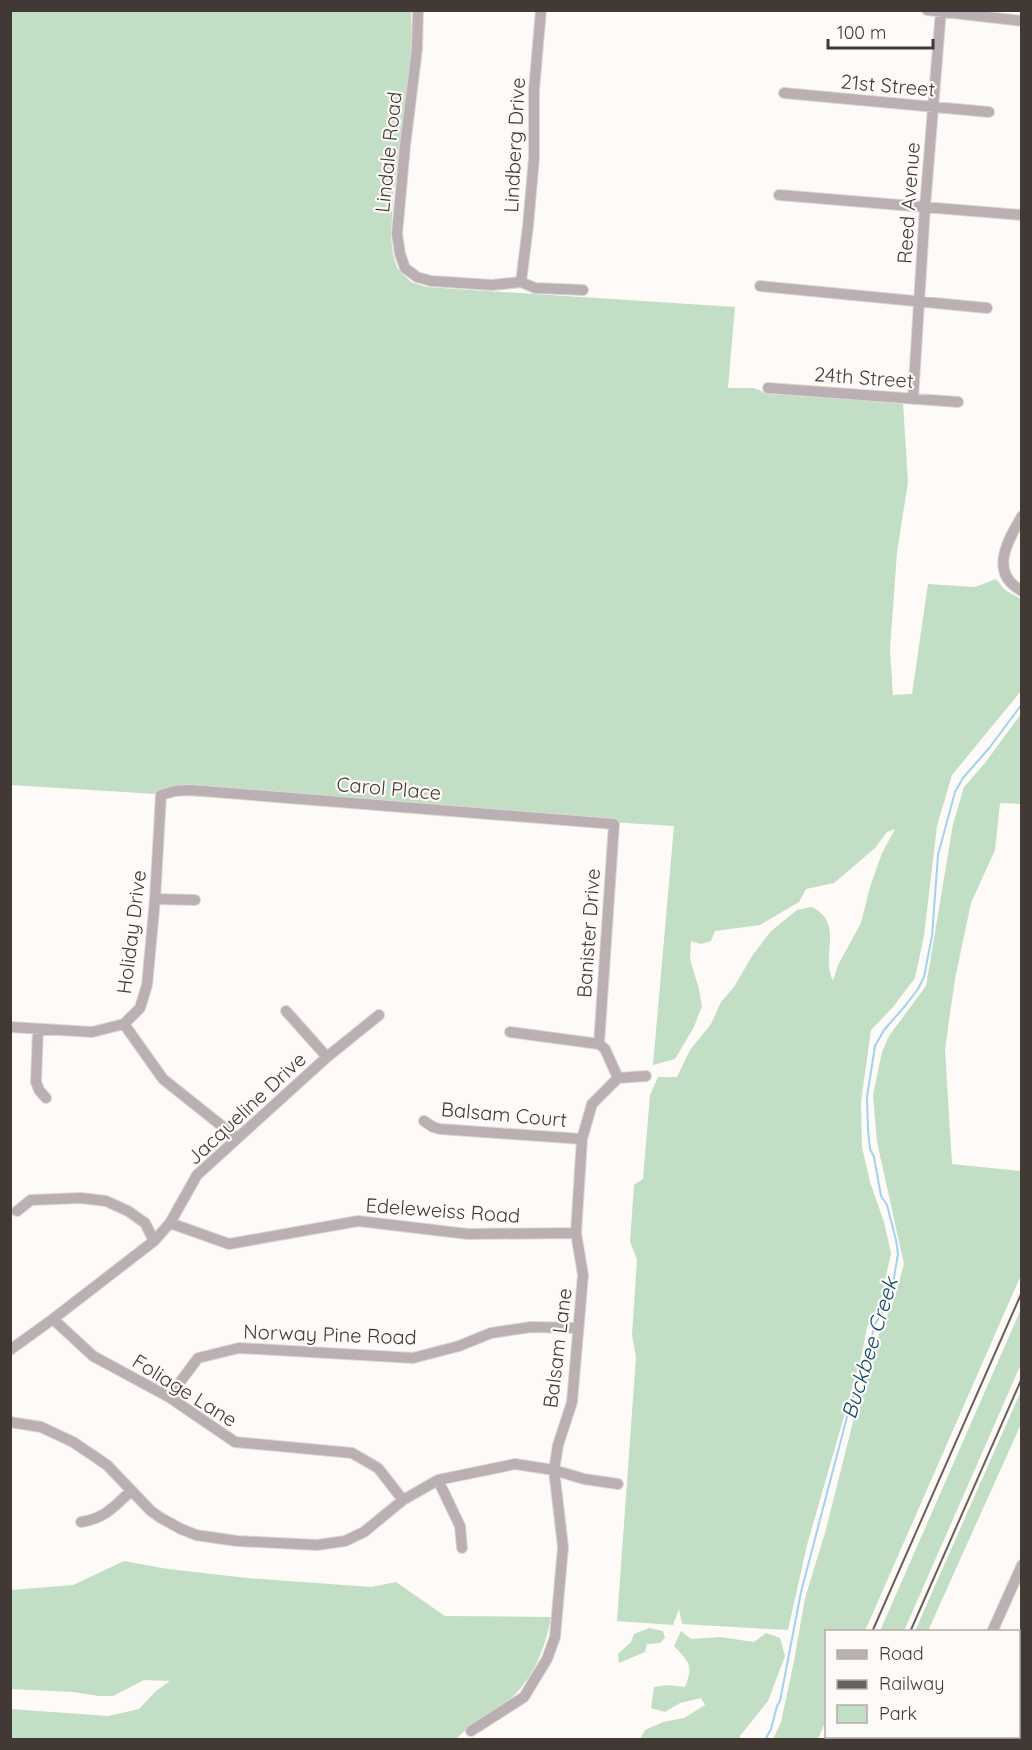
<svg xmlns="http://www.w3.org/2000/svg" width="1032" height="1750" viewBox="0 0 1032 1750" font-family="Quicksand,sans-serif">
  <rect width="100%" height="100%" fill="#fefaf7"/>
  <path fill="#c2dfc6" d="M10,11H411L412,46L393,197L391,237L393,254L397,268L411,282L426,287L735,307L728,388H754L768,394L903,403L908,482L897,552L890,649L893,695L912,694L928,584L975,587L996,579L1005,590L1021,599V691L952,775L937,826L924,936L915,978L893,1007L871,1030L861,1102L862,1147L870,1182L884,1222L891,1253L879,1309L867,1327L862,1354L807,1545L788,1630L682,1624L679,1609L673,1625L617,1621L636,1357L632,1335L637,1259L630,1242L634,1185L643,1179L650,1095L658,1077H677L690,1050L711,1024L721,1002L734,987L752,956L771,931L797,910L812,907C845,924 820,955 833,981L838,965L861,923L870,887L882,853L895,829L887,832L875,848L834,883L806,889L799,902L760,925L715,931L711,941L701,944L691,941L690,959L699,989L702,1006L694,1027L675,1059L653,1065L674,826L11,785Z
    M1021,714V804L1000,803L995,850L971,903L955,979L945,1049L952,1164L1021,1171V1275L865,1631L826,1632V1720L818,1739H773L781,1722L794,1661L805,1598L825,1533L856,1410L880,1331L893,1303L904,1264L877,1142L873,1095L882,1052L889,1036L926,986L953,824L964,787L985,763Z
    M1021,1309V1364L904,1631H880Z
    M1021,1391V1424L928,1631H915Z
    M124,1561L168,1569L247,1578L371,1587L396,1582L445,1616L551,1617C544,1654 530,1687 498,1709C483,1719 468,1727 456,1739H11V1709L108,1716L139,1709L156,1691L170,1681L144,1680L113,1696H99L73,1692L11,1689V1590L73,1585Z
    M649,1628L663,1631L665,1638L660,1643L647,1644L645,1652L619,1663L618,1654L631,1642L634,1634Z
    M681,1631L691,1639L720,1637L754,1642L766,1633L780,1638L785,1656L768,1701L740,1736L741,1739H640L645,1730L663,1722L684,1718L705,1705L701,1698L680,1703L665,1712L651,1708L654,1687L667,1685L685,1687C694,1665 689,1662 674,1646Z
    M869,1736H944V1740L867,1739Z"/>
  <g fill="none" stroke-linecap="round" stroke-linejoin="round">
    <path stroke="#a0d2f1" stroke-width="2" d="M765,1740L771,1729L777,1706L780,1701L801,1592L852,1398L855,1394L856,1388L870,1346L874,1326L886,1306L893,1283L898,1254L896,1240L887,1205L881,1196L874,1157L870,1149L868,1130L867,1097L875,1046L884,1030L905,1006L918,989L924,977L932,936L938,855L955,792L963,778L990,747L1022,704"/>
    <g stroke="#dcd7d4" stroke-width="12">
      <path id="minor" d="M418,10L417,49L405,146L397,234L400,254L405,268L417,277L431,281L492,285L521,282L535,288L583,290
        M927,10L1022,21
        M784,93L989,112
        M779,195L1022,215
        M521,282L528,226L534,158V90L541,10
        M760,286L987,308
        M768,388L958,402
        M913,399L925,207L941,10
        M1022,516C1008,540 988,573 1022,591
        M155,899L195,900
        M286,1011L327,1057
        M124,1024L163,1079L237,1138
        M10,1027L92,1032L124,1024L140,1008L147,985L155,899L161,795L175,791L190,790L614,824L599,1044
        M38,1029L36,1082L39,1090L46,1098
        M510,1032L599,1044L605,1049L618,1078
        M424,1121L433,1127L440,1129L582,1139
        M17,1211L31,1200L81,1198L106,1201L128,1211L145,1223L154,1241
        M170,1223L229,1244L358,1221L468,1234L576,1233
        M53,1319L93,1356L169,1397L235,1442L352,1453L378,1468L403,1500
        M10,1350L53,1319L154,1241L170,1223L197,1175L327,1057L379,1015
        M169,1397L198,1358L239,1348L413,1358L459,1346L491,1333L531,1327L578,1328
        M10,1422L41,1427L73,1442L107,1465L151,1511L161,1518L181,1529L196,1535L237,1541L317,1545L345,1541L364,1532L403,1500L438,1480L515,1464L554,1470L584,1479L618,1484
        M438,1480L460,1526L462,1548
        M81,1522C106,1518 113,1507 131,1491
        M992,1632L1022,1565
        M471,1731L524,1697L547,1659L555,1637L563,1547L554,1470L558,1445L572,1402L583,1275L576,1233L582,1139L592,1104L618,1078L646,1076
        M1018,1732L1022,1733"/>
    </g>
    <use href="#minor" stroke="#baafb3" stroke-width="10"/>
    <path stroke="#68605c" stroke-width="2" d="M872,1632L1022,1292
      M910,1632L1022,1378
      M825,1740L826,1736
      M862,1740L864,1736"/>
  </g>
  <g text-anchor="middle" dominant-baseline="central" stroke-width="4.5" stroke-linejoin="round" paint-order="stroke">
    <g font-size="20" fill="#423934" stroke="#fefaf7">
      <text transform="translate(888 85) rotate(5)">21st Street</text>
      <text transform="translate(514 145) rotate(-87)">Lindberg Drive</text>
      <text transform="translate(388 152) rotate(-84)">Lindale Road</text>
      <text transform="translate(908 203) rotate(-86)">Reed Avenue</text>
      <text transform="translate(864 377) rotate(4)">24th Street</text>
      <text transform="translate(389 788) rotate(5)">Carol Place</text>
      <text transform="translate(131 932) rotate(-83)">Holiday Drive</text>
      <text transform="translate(588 933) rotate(-86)">Banister Drive</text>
      <text transform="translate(246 1108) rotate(-43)">Jacqueline Drive</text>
      <text transform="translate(504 1114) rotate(5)">Balsam Court</text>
      <text transform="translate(443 1210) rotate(4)">Edeleweiss Road</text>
      <text transform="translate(330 1334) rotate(2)">Norway Pine Road</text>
      <text transform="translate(557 1348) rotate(-83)">Balsam Lane</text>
      <text transform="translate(185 1390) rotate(32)">Foliage Lane</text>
    </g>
    <g font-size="21" font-style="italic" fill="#0a4a69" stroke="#fefaf7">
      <text transform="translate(869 1348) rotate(-73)">Buckbee Creek</text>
    </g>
  </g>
  <rect width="1032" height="1750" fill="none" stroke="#423934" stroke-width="24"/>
  <rect x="825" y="1630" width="195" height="108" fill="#fefaf7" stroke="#b3ada9" stroke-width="1.5"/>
  <rect x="837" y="1650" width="30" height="9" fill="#baafb3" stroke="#b3ada9" stroke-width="1.5"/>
  <text x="879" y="1660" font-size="18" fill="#423934">Road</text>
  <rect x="837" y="1680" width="30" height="9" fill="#68605c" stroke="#b3ada9" stroke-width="1.5"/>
  <text x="879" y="1690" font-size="18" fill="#423934">Railway</text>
  <rect x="837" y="1705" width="30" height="18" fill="#c2dfc6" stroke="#b3ada9" stroke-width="1.5"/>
  <text x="879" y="1720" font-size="18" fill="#423934">Park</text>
  <path d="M828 39v9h105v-9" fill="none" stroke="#423934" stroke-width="3"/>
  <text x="837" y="39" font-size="18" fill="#423934" stroke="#fefaf7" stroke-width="4.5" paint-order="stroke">100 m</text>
</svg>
